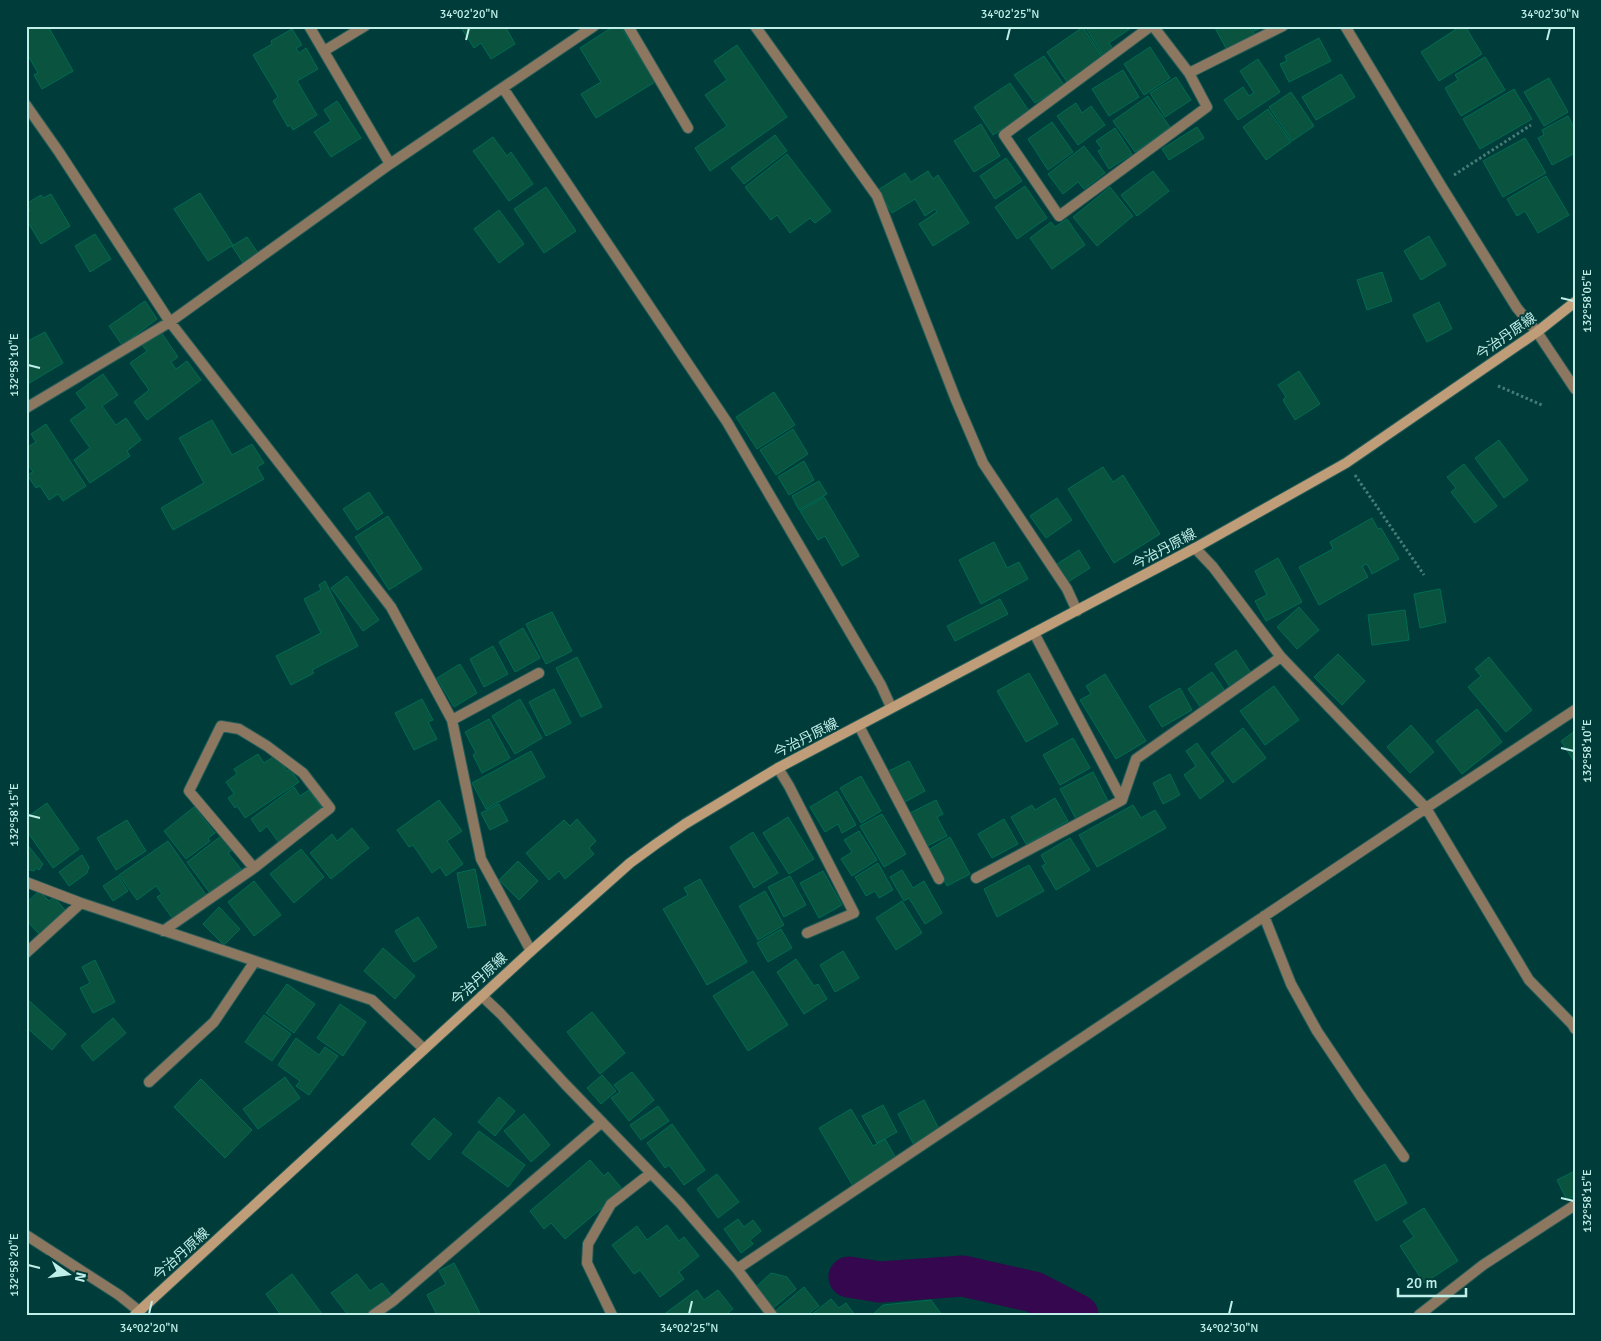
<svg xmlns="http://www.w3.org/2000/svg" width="1601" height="1341" viewBox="0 0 1601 1341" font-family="Signika,'Noto Sans JP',sans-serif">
  <rect width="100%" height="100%" fill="#003c39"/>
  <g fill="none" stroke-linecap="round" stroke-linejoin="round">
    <path stroke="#34074e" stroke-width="41" d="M849,1277L880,1282L963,1276L1034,1292L1078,1315"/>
  </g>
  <path fill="#09533f" stroke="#016c52" d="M26,26H48L73,71L42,89L34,75L38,73L26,52Z
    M460,26H505L515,44L491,59L481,43L474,48Z
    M614,26H620L655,82L596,118L581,94L601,82L580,48Z
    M1089,26H1134L1109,43L1114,50L1104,57L1086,28Z
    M1214,26H1251L1255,35L1227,50Z
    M1253,26H1265L1255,31Z
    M1461,26H1465L1482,54L1439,81L1421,52Z
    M1083,27L1103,58L1067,82L1047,52Z
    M292,29L302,45L296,48L299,53L306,48L318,69L297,81L317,115L293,130L290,125L288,127L273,101L278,97L253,55L272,44L271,41Z
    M1319,38L1331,61L1289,82L1280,64L1287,61L1285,56Z
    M737,45L787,117L710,171L695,148L727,126L705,95L727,80L714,61Z
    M1150,47L1170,78L1144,95L1124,64Z
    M1044,56L1064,85L1035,103L1014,75Z
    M1485,57L1505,90L1461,116L1445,88L1458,80L1455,75Z
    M1258,59L1280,92L1238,120L1224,100L1243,87L1249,96L1254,93L1240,71Z
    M1123,70L1139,97L1109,116L1092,89Z
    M1341,74L1355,97L1316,120L1302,97Z
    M1176,77L1191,100L1165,117L1150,93Z
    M1549,78L1568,112L1544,126L1524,92Z
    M1010,83L1029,111L993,135L974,107Z
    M1514,89L1532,119L1480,149L1463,119Z
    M1291,92L1314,126L1292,141L1269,107Z
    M1148,96L1170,127L1135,152L1113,121Z
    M337,101L361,138L331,157L314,132L331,121L324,110Z
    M1076,103L1082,113L1091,106L1105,125L1078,145L1057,116Z
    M1268,109L1291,142L1266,160L1243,127Z
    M1568,116L1575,129V153L1552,165L1538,138L1544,135L1542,130Z
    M1052,122L1073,152L1048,170L1028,139Z
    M981,124L1000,156L974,172L954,141Z
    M1197,127L1204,138L1169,160L1162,149Z
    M1115,128L1132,154L1109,169L1098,151L1102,149L1096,141Z
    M775,135L787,151L744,184L731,168Z
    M493,137L507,156L511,152L533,184L509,201L473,151Z
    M1525,138L1546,173L1503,197L1483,161Z
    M1084,146L1105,173L1084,189L1078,182L1063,194L1048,174Z
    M787,154L831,211L815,223L810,218L790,233L777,215L771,220L745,187Z
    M1006,158L1022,181L995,199L980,176Z
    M928,171L933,179L938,175L969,223L933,246L919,224L937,212L935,209L925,216L915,199L892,213L878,190L905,173L911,182Z
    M1153,171L1169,191L1137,216L1121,195Z
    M1546,176L1569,215L1538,233L1525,211L1517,216L1507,199Z
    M1025,186L1047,218L1017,239L995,207Z
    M546,187L576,231L544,253L514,209Z
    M1110,187L1133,216L1097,246L1073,217Z
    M200,193L233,245L208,261L174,209Z
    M51,194L70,226L41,244L26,219V213L30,211L26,204L41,195L43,198Z
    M499,210L524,244L499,263L474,229Z
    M1067,219L1085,245L1052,269L1030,238L1051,222L1055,227Z
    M95,234L111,259L90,272L75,246Z
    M1429,236L1446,265L1421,280L1404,251Z
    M247,237L258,253L243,263L232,246Z
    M1382,272L1392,301L1367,310L1357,280Z
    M145,301L157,319L122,345L109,326Z
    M1439,302L1452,329L1427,342L1413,315Z
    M45,332L63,363L26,385V342Z
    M161,332L178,357L171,362L176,369L187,361L201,380L147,420L134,402L149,390L130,363L147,351L142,345Z
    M1299,371L1320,404L1295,420L1283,400L1286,397L1278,385Z
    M103,374L118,395L102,406L116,425L126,418L141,440L127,451L130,456L90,483L74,460L90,448L70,420L87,408L76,393Z
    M774,392L795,425L757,449L736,417Z
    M212,420L232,455L252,444L264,463L257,467L264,479L173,530L161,508L204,483L179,438Z
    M46,424L86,486L63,501L58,494L49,500L40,486L36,488L27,475L33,472L26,462V448L36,442L31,434Z
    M793,429L808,454L776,475L760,450Z
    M1499,440L1528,480L1504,498L1475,458Z
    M804,461L814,480L789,495L778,477Z
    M1464,464L1497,506L1475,523L1451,492L1456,488L1447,477Z
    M1103,467L1113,482L1123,475L1160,534L1114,563L1068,489Z
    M819,481L827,494L799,510L792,496Z
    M369,492L383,513L357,530L343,509Z
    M824,497L859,556L842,566L825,536L818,540L800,511Z
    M1057,498L1072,520L1046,538L1030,516Z
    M388,516L422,569L389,590L355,537Z
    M1372,518L1378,529L1381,528L1399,559L1372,574L1367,564L1362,566L1368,577L1319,605L1299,567L1333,549L1330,542Z
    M994,542L1007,568L1019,562L1028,579L981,604L959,560Z
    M1079,550L1090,568L1068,582L1057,564Z
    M1278,558L1302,602L1266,621L1255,601L1267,595L1255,571Z
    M347,576L379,620L363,631L331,588Z
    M325,581L358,646L312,670L314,673L291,685L276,656L321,633L304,599L321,590L319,585Z
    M1440,589L1446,622L1420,628L1414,594Z
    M1000,599L1008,614L955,641L947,626Z
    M1299,607L1319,630L1297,649L1277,627Z
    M1405,610L1409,640L1372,645L1368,615Z
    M552,612L572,651L546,664L526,624Z
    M523,628L540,658L515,672L499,642Z
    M493,646L508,674L484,687L470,659Z
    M1236,650L1251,673L1230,687L1215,664Z
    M1338,654L1365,681L1342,705L1314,677Z
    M577,657L602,707L581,717L556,668Z
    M1489,657L1532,710L1506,732L1468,687L1481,676L1475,669Z
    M460,664L477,693L454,707L437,678Z
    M1212,672L1225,691L1201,708L1188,689Z
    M1029,673L1058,724L1026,742L997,691Z
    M1105,674L1146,741L1116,759L1080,700L1091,694L1086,686Z
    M1274,686L1299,720L1265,745L1240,711Z
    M1180,688L1192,710L1162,727L1149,706Z
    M554,689L571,723L546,736L529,702Z
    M422,699L433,720L428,722L437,739L414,750L395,713Z
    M520,699L542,738L515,754L492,716Z
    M1477,709L1502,742L1462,774L1436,741Z
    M489,719L510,758L482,773L473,755L476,753L465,732Z
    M1411,725L1434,752L1410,773L1387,747Z
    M1243,728L1266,758L1233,783L1211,753Z
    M1575,731V763L1561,741Z
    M1073,738L1090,768L1060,785L1043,755Z
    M1197,743L1224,781L1200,799L1184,775L1196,766L1186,751Z
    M531,751L545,777L486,809L472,783Z
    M258,754L264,763L276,755L287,771L290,769L299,782L245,818L237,806L235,808L228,798L234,794L226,782L237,774L234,769Z
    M909,761L925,791L903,803L887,772Z
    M1093,772L1108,801L1076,819L1060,789Z
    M1170,774L1180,795L1163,804L1153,783Z
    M861,776L881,811L861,823L840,788Z
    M294,787L300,796L309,790L323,810L279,843L267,826L260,832L251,819Z
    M837,791L856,825L842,833L838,824L825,832L810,807Z
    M1055,798L1068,821L1026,844L1011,817L1032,805L1035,810Z
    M439,800L462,831L447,841L463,864L446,876L440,867L432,873L413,845L409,847L397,830Z
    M936,800L943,814L937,817L947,836L927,846L910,813Z
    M47,803L79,849L53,868L26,830V818Z
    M499,804L508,821L490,830L481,813Z
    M1133,805L1141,818L1155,810L1166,828L1097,867L1079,835Z
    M194,807L215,833L208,838L210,841L186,859L164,831Z
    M882,814L906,854L884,867L860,826Z
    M788,817L814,859L789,874L763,833Z
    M577,819L596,841L589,848L594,854L565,879L559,871L549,880L526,853L564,820L570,826Z
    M1004,819L1018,844L992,858L978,834Z
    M127,820L146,851L116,870L97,838Z
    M352,828L369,848L331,879L310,853L332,834L337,841Z
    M859,831L877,860L852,876L841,859L852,852L844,840Z
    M753,832L778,873L754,888L730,847Z
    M221,836L232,850L228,853L241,869L210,893L187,862Z
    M950,837L970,874L947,886L928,850Z
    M1070,838L1090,870L1056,890L1042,866L1046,864L1041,855Z
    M168,841L206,895L173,919L157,897L162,894L156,886L137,900L119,875Z
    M26,843L43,864L39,870L36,868L34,871L26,869Z
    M301,849L324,877L294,903L270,874Z
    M82,855L89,867L87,873L69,886L59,872Z
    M518,861L538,881L519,900L499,880Z
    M878,863L893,890L879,898L875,891L866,896L855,877Z
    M1029,865L1044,891L997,917L984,889Z
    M475,869L486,925L468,928L457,873Z
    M902,870L913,888L924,881L942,913L925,924L909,898L904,901L890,877Z
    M823,871L842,905L819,918L800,883Z
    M118,876L128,891L113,901L103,886Z
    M790,876L806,905L784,917L768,887Z
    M700,879L747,962L707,985L663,909L688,895L684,888Z
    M254,881L281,915L254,936L228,902Z
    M39,891L49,901L54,897L65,910L39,934L26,920V903Z
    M765,891L784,925L758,940L739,906Z
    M902,901L922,933L896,950L876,918Z
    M219,907L240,929L224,945L203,924Z
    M418,917L437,947L414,962L395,931Z
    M781,929L792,948L768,962L757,943Z
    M383,948L415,976L395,999L364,971Z
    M843,951L859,978L835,992L820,965Z
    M796,959L814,986L818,984L827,999L804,1014L777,972Z
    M95,960L115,1002L93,1013L80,988L90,983L82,967Z
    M753,971L788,1025L748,1051L713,996Z
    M287,984L315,1004L294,1033L266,1013Z
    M26,998L66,1034L52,1050L26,1027Z
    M340,1004L366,1022L343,1056L317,1038Z
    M592,1012L625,1053L600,1074L567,1032Z
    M264,1015L291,1034L272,1061L245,1042Z
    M113,1018L126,1033L93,1061L81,1046Z
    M296,1038L319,1055L325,1047L338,1056L309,1095L296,1086L300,1081L278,1065Z
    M632,1072L654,1100L629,1121L611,1098L620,1092L614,1085Z
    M602,1075L616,1091L601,1104L587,1088Z
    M285,1077L300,1098L258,1129L243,1109Z
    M201,1079L252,1130L225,1158L174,1107Z
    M499,1097L515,1111L495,1136L478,1122Z
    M924,1100L940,1131L914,1145L898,1114Z
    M883,1105L897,1132L877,1143L862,1116Z
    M658,1106L669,1121L641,1140L630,1125Z
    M851,1109L873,1146L885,1139L897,1160L853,1186L819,1128Z
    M524,1114L550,1145L531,1162L504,1131Z
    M434,1118L452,1134L429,1160L411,1144Z
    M672,1124L705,1170L684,1185L669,1165L665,1168L647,1143Z
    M479,1131L525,1165L508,1187L462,1153Z
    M590,1160L604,1176L608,1172L623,1190L565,1239L551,1223L544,1229L530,1211Z
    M1385,1164L1407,1203L1376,1221L1354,1181Z
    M1575,1171V1196L1567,1200L1557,1180Z
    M717,1174L739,1202L718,1218L697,1189Z
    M1424,1208L1458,1261L1424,1283L1400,1246L1414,1237L1403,1221Z
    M738,1219L744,1227L753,1220L761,1231L750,1240L753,1244L741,1253L724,1229Z
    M667,1225L679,1241L684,1237L699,1256L679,1272L684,1279L660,1297L640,1270L634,1274L612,1245L637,1226L647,1240Z
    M454,1263L481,1315H437L427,1295L446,1284L439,1271Z
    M771,1273L787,1277L796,1289L772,1309L755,1288Z
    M292,1274L323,1315H281L266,1294Z
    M357,1274L370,1291L382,1283L392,1296L367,1315H348L331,1293Z
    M804,1287L819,1306L807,1315H776L774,1312Z
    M697,1290L704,1300L718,1290L733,1309L725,1315H663Z
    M831,1299L839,1308L846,1303L855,1315H811Z
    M931,1300L942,1315H872L883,1305Z"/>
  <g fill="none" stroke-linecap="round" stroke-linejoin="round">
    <g stroke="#235c59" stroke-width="12">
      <path id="minor" d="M309,26L390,164
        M628,26L688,128
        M755,26L877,196L956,400L983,463L1067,589L1077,611
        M1151,26L1004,135L1059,216L1207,107L1189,73L1153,26
        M324,51L365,26
        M1189,73L1283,26
        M503,88L727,422L881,685L891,707
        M26,105L59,152L170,322L391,607L452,720L481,859L531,951
        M1537,332L1575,389
        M26,408L170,322L390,164L594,26
        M1195,548L1213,567L1281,657L1426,808L1529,980L1572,1024L1575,1029
        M1034,633L1122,800
        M452,720L539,673
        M859,726L939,879
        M778,768L789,786L854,913L807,933
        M976,878L1122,800L1136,759L1281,657
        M26,882L81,903L372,1000L424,1049
        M1264,916L1291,984L1317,1031L1360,1095L1404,1157
        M163,931L254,868L330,808L303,773L267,746L239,729L221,726L189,791L254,868
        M26,953L81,903
        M482,996L501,1014L565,1084L680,1203L737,1269L772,1315
        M149,1082L214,1022L255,961
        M26,1235L119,1295L139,1311
        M737,1269L1426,808L1575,710
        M373,1315L393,1301L602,1122
        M612,1315L587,1263L588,1244L611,1204L651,1173
        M1419,1315L1483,1265L1575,1205"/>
    </g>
    <g stroke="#235c59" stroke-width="12">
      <path id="tertiary" d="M1345,26L1440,184L1517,308L1537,332"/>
    </g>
    <g stroke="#235c59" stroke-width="12">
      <path id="secondary" d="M135,1315L531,951L630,863L656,844L685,824L778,768L1195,548L1346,463L1537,332L1575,302"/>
    </g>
    <path stroke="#457c78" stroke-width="3" stroke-dasharray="2.5 2.5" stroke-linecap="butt" d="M1454,175L1531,125
      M1498,386L1542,405
      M1355,475L1424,575"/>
    <use href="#minor" stroke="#8c7760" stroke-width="10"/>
    <use href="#tertiary" stroke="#8c7760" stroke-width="10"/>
    <use href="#secondary" stroke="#bf9d78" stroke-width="10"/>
  </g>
  <path fill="none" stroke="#c0eee9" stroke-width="2" d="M466,40L469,28M1007,40L1010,28M1547,40L1550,28M1561,298L1574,301M28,365L40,368M1561,748L1574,751M28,815L40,818M1561,1198L1574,1201M28,1265L40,1268M149,1314L152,1301M689,1314L692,1301M1229,1314L1232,1301"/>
  <g text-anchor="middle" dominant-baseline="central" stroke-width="4" stroke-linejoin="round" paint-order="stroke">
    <g font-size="14" fill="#c0eee9" stroke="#003c39">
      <text transform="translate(1506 336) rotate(-35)">今治丹原線</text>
      <text transform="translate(1164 549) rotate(-28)">今治丹原線</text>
      <text transform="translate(806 738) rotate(-27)">今治丹原線</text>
      <text transform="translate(479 979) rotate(-42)">今治丹原線</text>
      <text transform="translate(181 1254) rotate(-42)">今治丹原線</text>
    </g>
  </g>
  <rect width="1601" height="1341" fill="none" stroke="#003c39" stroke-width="55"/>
  <g transform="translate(68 1274) rotate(104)" stroke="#003c39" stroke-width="4" paint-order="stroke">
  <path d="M0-4L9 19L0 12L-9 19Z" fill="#c0eee9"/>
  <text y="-8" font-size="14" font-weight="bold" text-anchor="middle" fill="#c0eee9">N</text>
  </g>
  <path d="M1398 1288v8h68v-8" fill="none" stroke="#c0eee9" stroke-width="2.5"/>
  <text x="1406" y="1288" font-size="15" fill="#c0eee9" stroke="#003c39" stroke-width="4" paint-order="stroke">20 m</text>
  <rect x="28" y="28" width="1546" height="1286" fill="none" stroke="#c0eee9" stroke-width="2"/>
  <g font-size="12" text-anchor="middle" fill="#c0eee9">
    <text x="469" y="18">34°02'20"N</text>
    <text x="1010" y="18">34°02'25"N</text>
    <text x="1550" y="18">34°02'30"N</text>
    <text transform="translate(1587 301) rotate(-90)" y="4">132°58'05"E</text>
    <text transform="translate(14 365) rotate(-90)" y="4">132°58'10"E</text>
    <text transform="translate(1587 751) rotate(-90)" y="4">132°58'10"E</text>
    <text transform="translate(14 815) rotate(-90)" y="4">132°58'15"E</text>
    <text transform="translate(1587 1201) rotate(-90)" y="4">132°58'15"E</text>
    <text transform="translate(14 1265) rotate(-90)" y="4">132°58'20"E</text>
    <text x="149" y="1332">34°02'20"N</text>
    <text x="689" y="1332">34°02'25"N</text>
    <text x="1229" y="1332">34°02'30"N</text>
  </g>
</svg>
